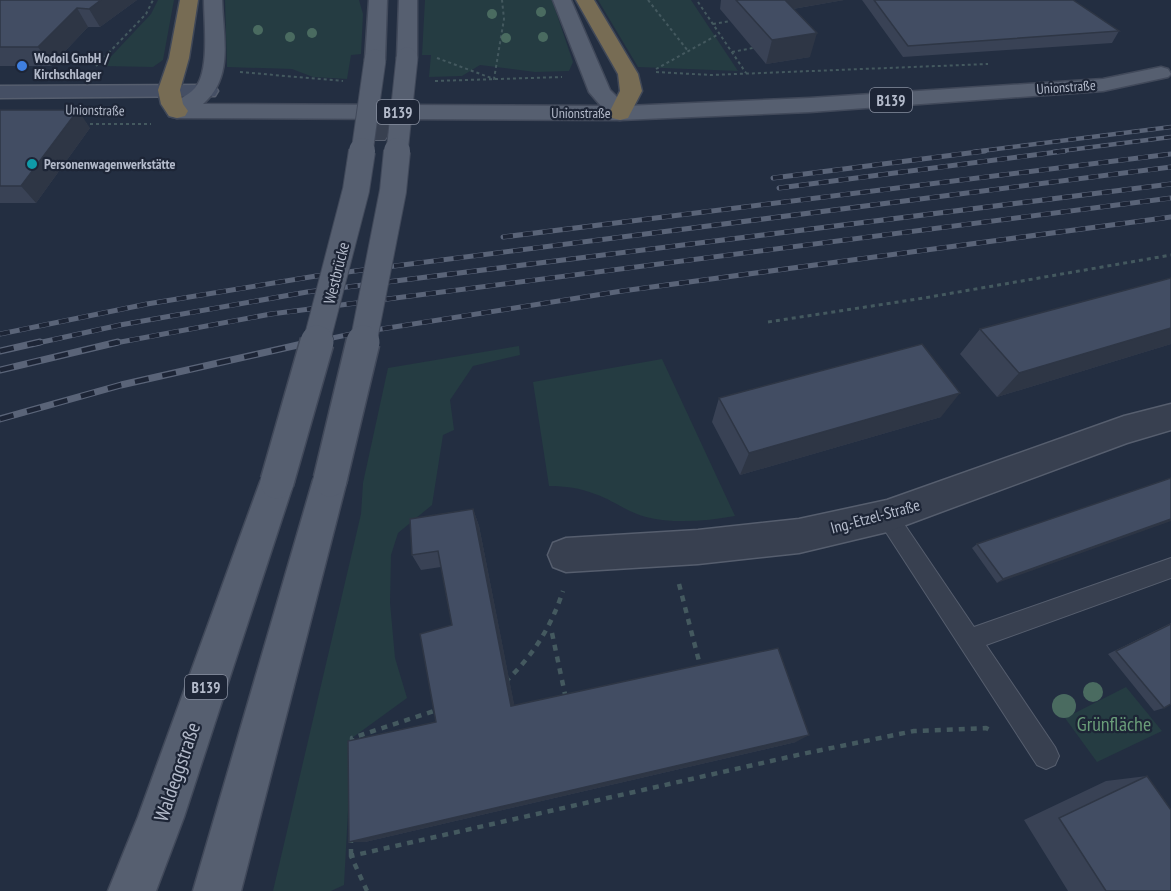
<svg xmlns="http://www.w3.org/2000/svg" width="1171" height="891" viewBox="0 0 1171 891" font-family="'PT Sans Narrow',sans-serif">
  <rect width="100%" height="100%" fill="#232e41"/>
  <path fill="#253c42" d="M158,0H174L163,60L153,67L102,66L151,14Z
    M225,0H359L363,14L361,54L351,55L347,79L313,77L292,69L227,67Z
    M425,0H552L573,62L569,71L535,72L480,65L462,76L429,77L431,55H422Z
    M598,0H691L738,71L638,67Z
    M519,346L520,355L473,366L450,400L454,430L443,435L432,505L398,533L391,555L390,603L395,658L407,698L352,738L344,885L331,891H273L361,514L363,483L388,368Z
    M662,359L735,516C706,521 675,524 646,517C627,512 613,500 595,494C580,488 565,486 549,486L533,382Z
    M1126,687L1162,731L1097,762L1065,718Z"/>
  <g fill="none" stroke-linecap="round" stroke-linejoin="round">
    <g stroke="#565e6e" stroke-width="2">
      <path id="service" d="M386,108L393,112L387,137L385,140H375L373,137L379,112Z
        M887,507L894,509L974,627L1171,558V578L986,645L1055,747L1059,756L1055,765L1046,769L1037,765L880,523L877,516L880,509Z"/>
    </g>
    <g stroke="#565e6e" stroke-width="3">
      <path id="minor" d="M1171,404V430L1127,443L887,532L799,553L698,564L566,572L553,567L548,555L553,543L566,538L698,530L799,519L887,500L1124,416Z"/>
    </g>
    <g stroke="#565e6e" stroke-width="3">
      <path id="secondary" d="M207,85L215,86L218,91L215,96L0,98V86Z"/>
    </g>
    <g stroke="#41495a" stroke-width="3">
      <path id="primary" d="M204,0H222C223,38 234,77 203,104L601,106L589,92L553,0H571L610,90L626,106L810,98L1103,79L1161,67L1168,69L1171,74L1168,77L1103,91L810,112L620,120L177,118L169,116L166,111C173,101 187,97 195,88C210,71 204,22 204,0Z
        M369,0H387L385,60L382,64L375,66L368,64L365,60Z
        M399,0H417V58L414,62H400L397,58Z
        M330,465L342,469L347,480L241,891H193L313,480L318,469Z
        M277,467L289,471L294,482L184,817L156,891H108L138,817L260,482L265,471Z"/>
    </g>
    <g stroke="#404858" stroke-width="3">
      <path id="motorway" d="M180,0H198L189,58L180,90L183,104L188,111L185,116L177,118L169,116L161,104L158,90L169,58Z
        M576,0H594L638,74L642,91L628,118L620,120L612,118L609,113L620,91L618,74Z"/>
    </g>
    <path stroke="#44595f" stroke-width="2" stroke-dasharray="3 3" stroke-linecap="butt" d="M648,0L688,51
      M698,2L746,73
      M713,24L730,21
      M732,52L753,48
      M437,58L494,79L504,19L502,0
      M96,66L146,14L153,0
      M656,69L719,34
      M240,72L343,81
      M656,72L711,75L988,64
      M435,81L562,77
      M84,124H151"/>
    <path stroke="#44595f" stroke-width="3" stroke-dasharray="4 4" stroke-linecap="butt" d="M768,322L924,298L1171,255"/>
    <path stroke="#44595f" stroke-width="4.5" stroke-dasharray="6 6" stroke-linecap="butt" d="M679,584L701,669
      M552,633L566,699
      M505,682C533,656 551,627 563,591
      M352,743V738L437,710
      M351,837V856
      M367,891L351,856L802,754L914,731L986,728L990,730"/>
    <use href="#service" fill="#384050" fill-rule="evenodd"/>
    <use href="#minor" fill="#384050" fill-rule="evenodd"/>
    <use href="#secondary" fill="#454f64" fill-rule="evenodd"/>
    <use href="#primary" fill="#565f70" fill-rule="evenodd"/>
    <use href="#motorway" fill="#776c54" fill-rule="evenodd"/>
    <g stroke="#5a6478" stroke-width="4.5">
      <path id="rail-far2" d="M973,152L1171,127
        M1053,152L1171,137"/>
    </g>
    <g stroke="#5a6478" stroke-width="5">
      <path id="rail-far1" d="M773,178L985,151
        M779,188L1065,151
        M503,237L1171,154
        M0,334L147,304L316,276L1171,167
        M33,344L120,325L307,292L1171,184
        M110,344L271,314L1171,198
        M304,344L356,333L622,291L1171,217"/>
    </g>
    <g stroke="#5a6478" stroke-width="7">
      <path id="rail" d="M0,351L40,342
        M0,370L118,342
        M0,419L121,385L311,342"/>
    </g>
    <use href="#rail-far2" stroke="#1d2536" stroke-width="3" stroke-dasharray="8" stroke-linecap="butt"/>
    <use href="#rail-far1" stroke="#1d2536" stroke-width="4" stroke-dasharray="10" stroke-linecap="butt"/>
    <use href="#rail" stroke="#1d2536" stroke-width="4.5" stroke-dasharray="14" stroke-linecap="butt"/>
    <g stroke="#41495a" stroke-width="23" stroke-linecap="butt">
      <path id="primary-bridge-far2" d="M362,152L375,60
        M397,152L407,58"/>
    </g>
    <g stroke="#41495a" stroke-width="28" stroke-linecap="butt">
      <path id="primary-bridge-far1" d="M316,344L356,190L362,151
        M363,344L393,191L397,151"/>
    </g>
    <g stroke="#41495a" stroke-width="36" stroke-linecap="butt">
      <path id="primary-bridge" d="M330,480L363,342
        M277,482L317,342"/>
    </g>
    <use href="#primary-bridge-far2" stroke="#565f70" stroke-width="21"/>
    <use href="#primary-bridge-far1" stroke="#565f70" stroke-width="26"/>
    <use href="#primary-bridge" stroke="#565f70" stroke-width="33"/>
  </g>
  <g fill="#4a6b60">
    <circle cx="541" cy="12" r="5"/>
    <circle cx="492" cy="14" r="5"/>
    <circle cx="258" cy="30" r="5"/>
    <circle cx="312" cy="33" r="5"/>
    <circle cx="290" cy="37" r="5"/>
    <circle cx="543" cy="37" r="5"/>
    <circle cx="506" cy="38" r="5"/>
    <circle cx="1093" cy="692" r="10"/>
    <circle cx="1064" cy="706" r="12"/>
  </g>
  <path fill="#394255" d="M0,0H137L100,27H88L51,66H0Z
    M721,0H844L793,9L810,57L766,64L720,9Z
    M862,0H1073L1119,31L1112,43L903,57Z
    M0,110L90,128L36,203H0Z
    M1171,278V344L997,397L960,354L980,329Z
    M719,398L941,417L740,475L712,422Z
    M1171,478L997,583L972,548L977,544Z
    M473,509L479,526L514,705L796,742L365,842H349L436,722L452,625L441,567L421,570L412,555Z
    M1171,623V704L1164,708L1154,711L1108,654Z
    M1147,776L1171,891H1068L1024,820L1106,781Z"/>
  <path fill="#2e3645" d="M101,0H137L100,27L89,9Z
    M772,0H844L769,13Z
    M77,8L88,27L51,66L38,47Z
    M817,33L810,57L766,64L772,40Z
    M78,110L90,128L36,203L21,186Z
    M1171,328V344L997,397L1019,373Z
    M960,393L941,417L740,475L749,453Z
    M473,509L479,526L516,714L511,706Z
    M1171,519V521L997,583L1003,579Z
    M809,735L796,742L365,842H349Z"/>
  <path fill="#424d63" stroke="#2e3645" stroke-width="1.5" d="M0,0H101L89,9L77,8L38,47H0Z
    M736,0H785L817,33L772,40Z
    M874,0H1073L1119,31L908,46Z
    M0,110H78L21,186H0Z
    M1171,278V328L1019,373L980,329Z
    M922,344L960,393L749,453L719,398Z
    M1171,478V519L1003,579L977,544Z
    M473,509L511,706L778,648L809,735L349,842L348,741L436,722L420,634L452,625L438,551L412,555L410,519Z
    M1171,624V704L1164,708L1116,651Z
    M1147,776L1171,810V891H1106L1059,818Z"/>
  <circle fill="#3f7fe0" stroke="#1d2536" stroke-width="2" cx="22" cy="66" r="6"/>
  <circle fill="#0f9aa8" stroke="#1d2536" stroke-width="2" cx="32" cy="164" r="6"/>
  <g text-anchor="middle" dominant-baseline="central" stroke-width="4.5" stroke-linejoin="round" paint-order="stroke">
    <g font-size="14" font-weight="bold" fill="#b4bbcb" stroke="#1d2536" text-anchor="start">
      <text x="34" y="58">Wodoil GmbH /<tspan x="34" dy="16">Kirchschlager</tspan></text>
      <text x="44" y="164">Personenwagenwerkstätte</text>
    </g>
    <g font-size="14" fill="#b4bbcb" stroke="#1d2536">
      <text transform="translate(1066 87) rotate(-4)">Unionstraße</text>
      <text transform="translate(95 110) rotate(1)">Unionstraße</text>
      <text x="581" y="113">Unionstraße</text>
    </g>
    <g fill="#1d2536" stroke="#878e9e" stroke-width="1.5">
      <rect x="870" y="88" width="42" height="24" rx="4.5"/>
      <rect x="377" y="100" width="42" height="24" rx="4.5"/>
      <rect x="185" y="675" width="42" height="24" rx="4.5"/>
    </g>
    <g font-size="15" font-weight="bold" fill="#b4bbcb">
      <text x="891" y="100">B139</text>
      <text x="398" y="112">B139</text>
      <text x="206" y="687">B139</text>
    </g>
    <g font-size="16" fill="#b4bbcb" stroke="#1d2536">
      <text transform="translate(336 273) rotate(-76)">Westbrücke</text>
      <text transform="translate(875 516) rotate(-15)">Ing.-Etzel-Straße</text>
    </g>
    <g font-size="20" fill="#6a9d79" stroke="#1d2536">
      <text x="1114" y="724">Grünfläche</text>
    </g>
    <g font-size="20" fill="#b4bbcb" stroke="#1d2536">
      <text transform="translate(177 772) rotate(-71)">Waldeggstraße</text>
    </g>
  </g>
</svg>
